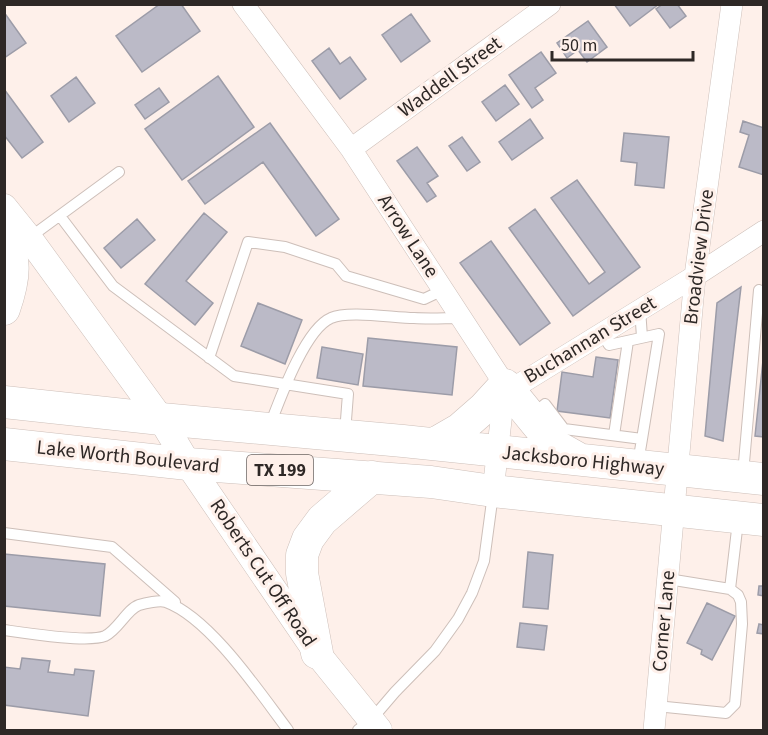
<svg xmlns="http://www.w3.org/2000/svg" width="768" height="735" viewBox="0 0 768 735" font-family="'Source Sans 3',sans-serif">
  <rect width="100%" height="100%" fill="#fef0ea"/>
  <path fill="#bbbac7" stroke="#9c9ca8" stroke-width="1.5" d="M160,4H181L200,31L142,72L116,36Z
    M614,4H659L630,26Z
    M663,4H677L686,16L670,28L656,9Z
    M411,14L430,41L401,62L382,35Z
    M6,15L26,43L4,58V16Z
    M588,21L607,47L587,62L578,50L567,58L557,43Z
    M329,48L340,64L350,57L366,79L340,99L312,61Z
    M541,52L556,73L535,88L543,100L532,108L509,75Z
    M218,76L254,127L182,180L145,129Z
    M76,77L95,103L69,122L51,96Z
    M505,85L519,104L496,121L482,102Z
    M159,88L169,102L145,119L135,105Z
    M4,89L43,142L22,158L4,135Z
    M530,119L543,138L512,160L499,142Z
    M743,121L764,128V175L739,167L749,135L740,132Z
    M270,123L339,219L316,236L263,162L205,204L188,181Z
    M624,133L669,137L664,188L635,185L637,163L621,161Z
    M462,137L480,162L467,171L449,146Z
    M417,147L438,176L427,183L436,196L427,202L397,161Z
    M577,180L640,267L573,316L509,228L535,209L589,284L605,272L551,198Z
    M204,213L227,232L186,281L213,303L195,325L145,284Z
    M137,219L155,240L121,268L104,248Z
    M491,241L550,323L520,345L460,263Z
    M741,287L723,441L705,436L717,303Z
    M258,303L302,320L285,364L241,346Z
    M368,338L457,347L452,395L363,386Z
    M322,347L363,354L358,385L317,378Z
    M764,351V437L755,436Z
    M596,357L618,360L610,418L557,411L562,372L593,377Z
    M528,552L553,555L548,609L523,607Z
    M4,554L105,564L100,616L4,606Z
    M759,586H764V596L758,595Z
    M707,603L735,616L712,660L701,654L702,650L687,643Z
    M520,623L547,626L544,650L517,647Z
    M759,624L764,625V634L757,633Z
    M22,658L50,661L48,672L74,675L75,669L94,671L88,716L4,705V667L20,669Z"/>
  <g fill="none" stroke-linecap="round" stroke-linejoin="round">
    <g stroke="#cdbfb9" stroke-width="12">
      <path id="service" d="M60,216L113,286L234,376L348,394L345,433
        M29,238L119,172
        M640,309L642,337
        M601,333L609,345L659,334L642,439
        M209,358L248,242L285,247L336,264L346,276L424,299L443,290
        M533,414L545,404L564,429L642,439L638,463
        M270,425C280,399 305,329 331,318C348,310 394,318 414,318C430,319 445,318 461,318
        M614,435L628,341
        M743,474L759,290
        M4,533L112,547L175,602
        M730,589L738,521
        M4,630C25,633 88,643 105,636C118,630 127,609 139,605C145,603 160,600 166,602C210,618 260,693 288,730
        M656,706L726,713L735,704L742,624L741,602L738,595L730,589L668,579
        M358,730L371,720L395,692L435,651L458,619L472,593L484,561L493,494"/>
    </g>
    <g stroke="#cdbfb9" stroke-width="22">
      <path id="minor" d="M243,4L351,149L505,385L493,491
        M351,149L550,4
        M505,385L520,384L695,276L764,231
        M654,730L695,276L732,4"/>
    </g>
    <g stroke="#cdbfb9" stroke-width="27">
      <path id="tertiary" d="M4,207L29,238L161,419L188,464L317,653L379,730"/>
    </g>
    <g stroke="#cdbfb9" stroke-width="33">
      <path id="primary" d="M4,225C14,262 17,272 4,309
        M4,402L161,419L403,441L764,479
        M4,444L188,464L431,482L493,491L764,520
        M434,444L460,429L484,408L505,385L554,445L579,459
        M317,653L302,573V555L308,539L322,520L372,477"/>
    </g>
    <use href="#service" stroke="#fff" stroke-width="10"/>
    <use href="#minor" stroke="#fff" stroke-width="21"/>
    <use href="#tertiary" stroke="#fff" stroke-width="26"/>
    <use href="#primary" stroke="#fff" stroke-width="32"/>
  </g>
  <g text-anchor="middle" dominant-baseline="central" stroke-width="6" stroke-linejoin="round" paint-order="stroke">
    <rect fill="#fef0ea" stroke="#6c6461" stroke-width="1.5" x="247" y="455" width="66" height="30" rx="4.5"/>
    <g font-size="18" font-weight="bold" fill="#2e2826">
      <text x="280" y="470">TX 199</text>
    </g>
    <g font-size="20" fill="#2e2826" stroke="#fef0ea">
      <text transform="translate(450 77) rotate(-36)">Waddell Street</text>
      <text transform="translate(408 236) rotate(57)">Arrow Lane</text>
      <text transform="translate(699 257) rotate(-83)">Broadview Drive</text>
      <text transform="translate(590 340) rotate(-31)">Buchannan Street</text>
      <text transform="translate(128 457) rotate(6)">Lake Worth Boulevard</text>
      <text transform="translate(583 461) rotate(6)">Jacksboro Highway</text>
      <text transform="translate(263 573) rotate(56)">Roberts Cut Off Road</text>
      <text transform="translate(664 621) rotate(-85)">Corner Lane</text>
    </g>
  </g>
  <rect width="768" height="735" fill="none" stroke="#2e2826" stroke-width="12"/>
  <path d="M552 51v9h141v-9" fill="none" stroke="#2e2826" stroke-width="3"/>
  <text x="561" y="51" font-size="18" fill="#2e2826" stroke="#fef0ea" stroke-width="4.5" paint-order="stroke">50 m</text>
</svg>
